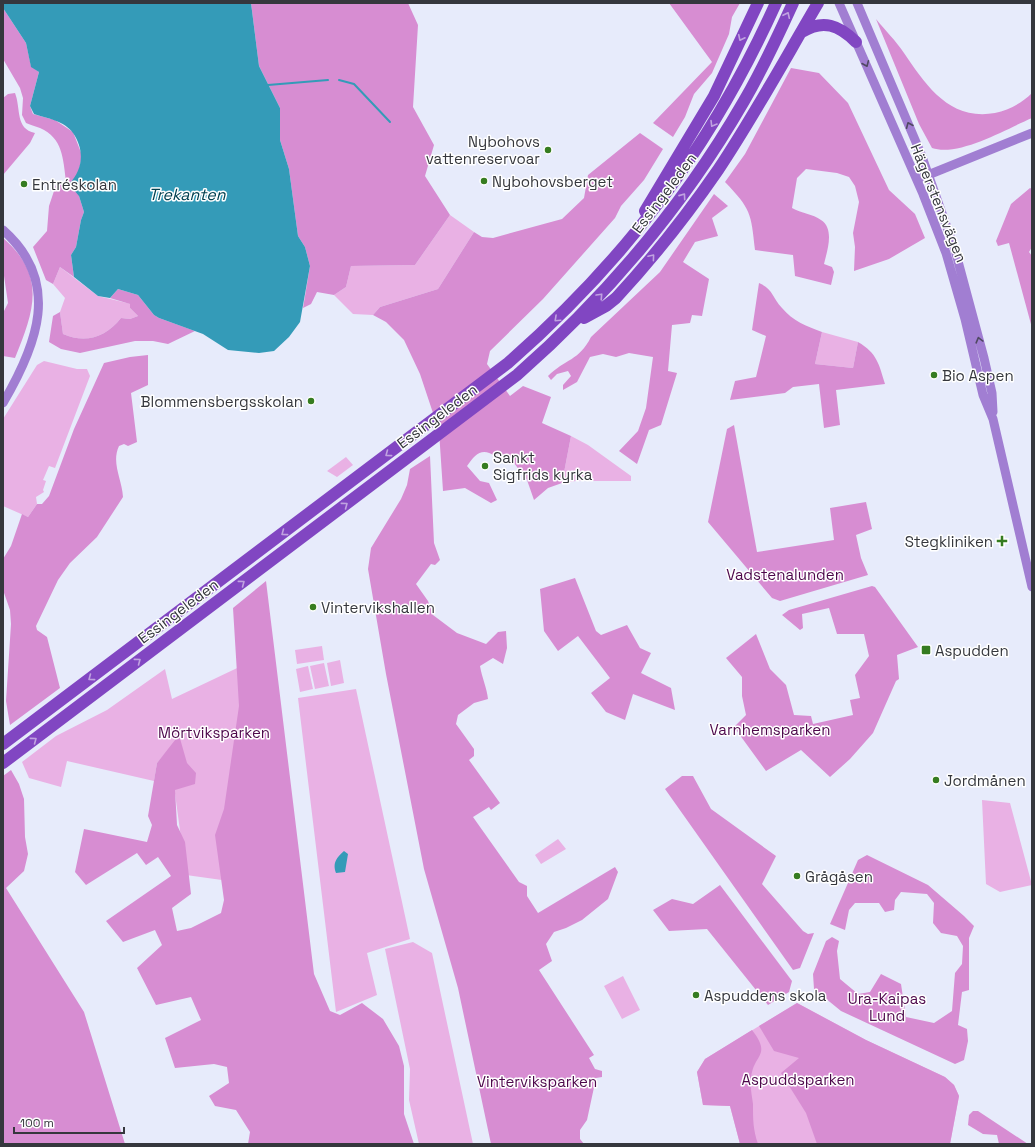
<svg xmlns="http://www.w3.org/2000/svg" width="1035" height="1147" viewBox="0 0 1035 1147" font-family="'Space Grotesk',sans-serif">
  <rect width="100%" height="100%" fill="#e7ebfb"/>
  <path fill="#e9b1e4" d="M450,215L474,232L438,289L380,307L373,315L353,314L334,295L346,287L351,266L415,265Z
    M60,267L98,296L131,304L130,308L138,316L130,319L121,318C106,337 86,344 63,334L60,312L65,298L53,284Z
    M822,332L858,342L853,368L815,364Z
    M44,361L77,369H87L90,376L55,468L49,466L43,480L46,481L43,490L44,492L36,497L37,504L28,517L3,506V419L37,365Z
    M571,436L588,445L631,476V481H576L562,483Z
    M346,457L353,465L337,477L327,471Z
    M322,646L324,660L297,664L295,650Z
    M254,660L279,888L186,875L169,749L157,763L154,781L67,761L61,787L29,778L22,762L56,736L107,710L165,669L172,699Z
    M340,660L344,683L331,686L327,663Z
    M324,663L329,686L315,689L310,666Z
    M308,666L313,689L300,692L296,669Z
    M356,689L410,939L367,953L377,995L336,1012L298,698Z
    M982,800L1010,803L1032,885L1000,892L986,884Z
    M558,839L566,849L541,864L535,855Z
    M413,942L432,953L473,1144H419L409,1100L410,1069L385,949Z
    M623,976L640,1010L622,1019L604,986Z
    M797,1003L866,1040L945,1077L954,1085L959,1096L950,1144H740L730,1106L703,1105L697,1072L705,1059Z"/>
  <path fill="#d78dd2" d="M251,3H408L418,25L413,107L434,145L425,176L450,215L415,265L351,266L346,287L334,295L317,292L311,304L303,308L310,266L305,247L298,236L289,169L280,140V108L259,66Z
    M669,3H740L732,17L729,34L712,73L694,94L685,117L673,137L653,123L712,62Z
    M3,8L26,43L31,66L39,72L30,106L33,114L55,120L73,132L82,155L78,176L79,196L84,212L81,220L76,247L71,255L74,277L60,267L53,284L46,280L33,247L47,231L49,206L56,185L66,181C63,159 63,138 40,128C35,126 30,125 26,123L22,115L23,98L20,88L3,59Z
    M876,19C885,30 896,41 904,53C926,85 949,121 995,113C1009,110 1022,103 1032,93V118C1006,129 959,157 932,148L919,124Z
    M791,68L819,73L848,103L889,190L915,214L925,238L889,259L854,271L855,247L853,233L859,202L855,186L849,177L837,173L806,169L797,178L792,208C801,213 813,214 821,220C835,229 827,251 824,264L832,267L834,272L831,285L795,276L793,255L755,250C751,213 751,209 725,182L745,154Z
    M15,93C21,108 15,129 35,133L30,143L3,175V98L8,94Z
    M640,133L663,149L644,180L621,206L615,218L543,299L490,351L487,364L510,396L523,386L551,397L542,423L571,436L562,483L548,488L534,500L527,480L507,454L495,456C482,447 475,454 467,466L480,481L489,483L497,500L491,503L465,488L443,491L439,431L420,374L404,340L386,322L373,315L380,307L438,289L474,232L482,237L493,238L562,219L584,198L588,175Z
    M1030,188L1032,189V247L1029,252L1032,256V328L1009,243L998,246L996,241L1011,204Z
    M714,194L728,206L712,218L718,236L695,242L683,262L709,279L702,316L692,315L690,323L672,325L668,371L677,373L661,425L649,430L637,464L619,451L638,431L646,408L653,357L629,353L616,357L603,354L590,357L577,382L563,390V385L571,376L568,371L557,374L551,380L548,376C565,359 579,361 591,337L660,272Z
    M3,238C47,276 34,311 15,358L3,356V313L8,303L3,269Z
    M759,283C773,289 772,297 782,308C793,321 806,326 822,332L815,364L853,368L858,342C877,353 879,364 885,384L836,390L840,425L824,428L819,384L793,387L785,393L730,400L735,381L756,377L766,336L752,330Z
    M118,289L138,295L154,315L159,318L195,331L168,344L153,341H135L80,353L61,349L49,342L53,316L60,312L63,334C86,344 106,337 121,318L130,319L138,316L130,308V304L110,298Z
    M148,355V385L131,393L137,442L128,446L124,444L119,446C111,463 122,479 123,497L97,537L70,563L58,580L36,626L37,630L47,637L60,688L10,725L6,701L11,624L10,610L3,590V559L11,546L22,514L28,517L37,504H42L49,496L74,429L104,363L130,357Z
    M734,425L757,552L834,540L830,508L866,502L872,529L856,535L861,558L868,575L780,601L772,598L708,522L727,429Z
    M430,456L434,543L440,560L435,565L431,564L416,584L428,601L433,615L457,633L486,644L498,632L506,631L507,648L503,664L493,658L480,666C482,678 487,688 488,699L474,703L458,715L456,724L474,749V756L469,760L500,803L491,810L489,807L473,817L519,882L527,886V896L538,913L615,867L618,872L608,899L582,920L566,928L554,932L546,944L552,961L539,970L594,1055L589,1058L595,1069L602,1071V1077L596,1078L587,1120L580,1130V1139L584,1144H491L458,988L424,869L386,674L368,569L371,548L401,499L407,485L410,469Z
    M575,578L596,631L601,635L627,625L640,648L651,653L641,673L671,688L675,710L633,694L625,720L606,712L591,693L610,678L578,636L558,651L544,631L540,589Z
    M266,581L314,974L330,1011L340,1015L362,1003L383,1019L399,1046L404,1066V1114L414,1144H248L250,1132L236,1110L215,1106L209,1096L229,1083L227,1067L214,1064L175,1068L165,1038L201,1020L191,997L156,1005L137,968L162,945L155,930L123,942L106,921L171,876L158,857L146,865L137,853L86,885L75,872L84,829L147,842L152,825L148,816L157,763L179,735L187,763L196,773L195,784L175,790L177,825L185,842L191,894L172,908L177,931L191,928L221,913L224,900L215,835L224,809L239,706L233,608Z
    M872,586L875,587L918,647L897,655L899,679L896,681L873,733L850,759L830,777L801,750L766,771L734,727L746,715L742,696V677L726,658L756,634L770,669L786,685L794,715L811,716L813,724L853,715L850,700L860,698L855,675L869,656L864,634H837L829,608L802,614L803,628L800,630L782,615L789,610Z
    M11,770L19,784L24,799L25,837L28,854L24,871L6,888L84,1012L125,1144H3V776Z
    M682,776H693L711,809L776,856L762,884L803,931L808,934L814,933L800,968L793,970L665,789Z
    M867,855L928,885L964,916L974,926L969,938V990L962,992L958,1025L967,1029L968,1041L964,1060L955,1064L841,1011L814,989L813,974L826,941L832,937L839,941L837,951L840,979L858,994L870,992L881,974L901,984L906,1017L934,1023L952,1011L955,973L962,964L963,946L957,936L941,933L933,923L934,903L927,894L901,892L895,900L894,910L885,912L879,903H855L849,910L845,930L830,924L858,860Z
    M720,885L792,981L789,992L768,1005L707,929L669,931L653,910L672,899L693,904Z
    M797,1003L866,1040L945,1077L954,1085L959,1096L950,1144H817L806,1113L781,1073L799,1058L774,1051L759,1026Z
    M752,1030C773,1057 752,1054 751,1080C750,1088 752,1096 753,1104C753,1120 753,1129 758,1144H740L730,1106L703,1105L697,1072L705,1059Z
    M973,1111H978L1028,1144H999L997,1135L983,1134L968,1125L969,1115Z"/>
  <path fill="#349bb8" d="M3,3H251L259,66L280,108V140L289,169L298,236L305,247L310,266L300,322L289,337L274,351L259,353L228,350L203,334L159,318L154,315L138,295L118,289L110,298L98,296L74,277L71,255L76,247L81,220L84,212L79,196L69,184C83,170 85,150 73,133C65,121 46,118 34,114L30,106L39,72L31,67L26,43L3,8Z
    M344,851L348,854L345,872L336,873C332,863 337,857 344,851Z"/>
  <g fill="none" stroke-linecap="round" stroke-linejoin="round">
    <path stroke="#349bb8" stroke-width="2" d="M339,80L354,84L390,122
      M268,85L328,80"/>
    <path stroke="#a17ed2" stroke-width="9" d="M839,3L923,194L946,253L965,319L983,395L993,419L1032,587
      M857,3L921,154L955,250L984,358L992,393L993,412
      M923,177L1032,133
      M3,230C62,282 37,345 3,403"/>
    <path stroke="#8146c2" stroke-width="12" d="M802,32C823,19 839,25 856,42
      M645,211L714,96L758,3
      M584,318L606,306L616,298C653,258 687,215 718,170C754,116 785,59 818,3
      M3,744L508,363C627,259 711,147 776,3
      M3,763L517,375C607,296 684,205 744,101C762,70 778,36 793,3"/>
  </g>
  <defs><path id="oneway-chevron" d="M-2-3.5L2.5 0L-2 3.5" fill="none" stroke-width="1.6" stroke-linecap="round" stroke-linejoin="round"/></defs>
  <g stroke="#c0a2e0">
    <use href="#oneway-chevron" transform="translate(787 15) rotate(-65)"/>
    <use href="#oneway-chevron" transform="translate(741 38) rotate(116)"/>
    <use href="#oneway-chevron" transform="translate(713 124) rotate(121)"/>
    <use href="#oneway-chevron" transform="translate(683 196) rotate(-55)"/>
    <use href="#oneway-chevron" transform="translate(652 257) rotate(-50)"/>
    <use href="#oneway-chevron" transform="translate(600 296) rotate(-47)"/>
    <use href="#oneway-chevron" transform="translate(557 319) rotate(137)"/>
    <use href="#oneway-chevron" transform="translate(388 454) rotate(143)"/>
    <use href="#oneway-chevron" transform="translate(345 505) rotate(-37)"/>
    <use href="#oneway-chevron" transform="translate(284 533) rotate(143)"/>
    <use href="#oneway-chevron" transform="translate(242 583) rotate(-37)"/>
    <use href="#oneway-chevron" transform="translate(138 661) rotate(-37)"/>
    <use href="#oneway-chevron" transform="translate(91 678) rotate(143)"/>
    <use href="#oneway-chevron" transform="translate(34 740) rotate(-37)"/>
  </g>
  <g stroke="#504962">
    <use href="#oneway-chevron" transform="translate(866 64) rotate(67)"/>
    <use href="#oneway-chevron" transform="translate(909 125) rotate(-113)"/>
    <use href="#oneway-chevron" transform="translate(979 340) rotate(-105)"/>
  </g>
  <g fill="#367c20" stroke="#fff" stroke-width="1.5">
    <circle cx="548" cy="150" r="4"/>
    <circle cx="484" cy="181" r="4"/>
    <circle cx="24" cy="184" r="4"/>
    <circle cx="934" cy="375" r="4"/>
    <circle cx="311" cy="401" r="4"/>
    <circle cx="485" cy="466" r="4"/>
    <path d="M1000 535h4v4h4v4h-4v4h-4v-4h-4v-4h4z"/>
    <circle cx="313" cy="607" r="4"/>
    <rect x="921" y="645" width="10" height="10" rx="2"/>
    <circle cx="936" cy="780" r="4"/>
    <circle cx="797" cy="876" r="4"/>
    <circle cx="696" cy="995" r="4"/>
  </g>
  <g text-anchor="middle" dominant-baseline="central" stroke-width="3" stroke-linejoin="round" paint-order="stroke">
    <g font-size="15" fill="#35373d" stroke="#fff" text-anchor="start">
      <text x="540" y="141" text-anchor="end">Nybohovs<tspan x="540" dy="17">vattenreservoar</tspan></text>
      <text x="492" y="181">Nybohovsberget</text>
      <text x="32" y="184">Entréskolan</text>
      <text x="942" y="375">Bio Aspen</text>
      <text x="303" y="401" text-anchor="end">Blommensbergsskolan</text>
      <text x="493" y="457">Sankt<tspan x="493" dy="17">Sigfrids kyrka</tspan></text>
      <text x="993" y="541" text-anchor="end">Stegkliniken</text>
      <text x="321" y="607">Vintervikshallen</text>
      <text x="935" y="650">Aspudden</text>
      <text x="944" y="780">Jordmånen</text>
      <text x="805" y="876">Grågåsen</text>
      <text x="704" y="995">Aspuddens skola</text>
    </g>
    <g font-size="15" fill="#35373d" stroke="#fff">
      <text transform="translate(664 193) rotate(-53)">Essingeleden</text>
      <text transform="translate(939 203) rotate(68)">Hägerstensvägen</text>
      <text transform="translate(437 416) rotate(-37)">Essingeleden</text>
      <text transform="translate(178 611) rotate(-37)">Essingeleden</text>
    </g>
    <g font-size="15" fill="#4d084b" stroke="#fff">
      <text x="785" y="574">Vadstenalunden</text>
      <text x="770" y="729">Varnhemsparken</text>
      <text x="214" y="732">Mörtviksparken</text>
      <text x="887" y="998">Ura-Kaipas<tspan x="887" dy="17">Lund</tspan></text>
      <text x="798" y="1079">Aspuddsparken</text>
      <text x="537" y="1081">Vinterviksparken</text>
    </g>
    <g font-size="16" font-style="italic" fill="#014050" stroke="#fff">
      <text x="187" y="194">Trekanten</text>
    </g>
  </g>
  <rect width="1035" height="1147" fill="none" stroke="#35373d" stroke-width="8"/>
  <path d="M14 1127v6h110v-6" fill="none" stroke="#35373d" stroke-width="2"/>
  <text x="20" y="1127" font-size="12" fill="#35373d" stroke="#ffffff" stroke-width="3" paint-order="stroke">100 m</text>
</svg>
